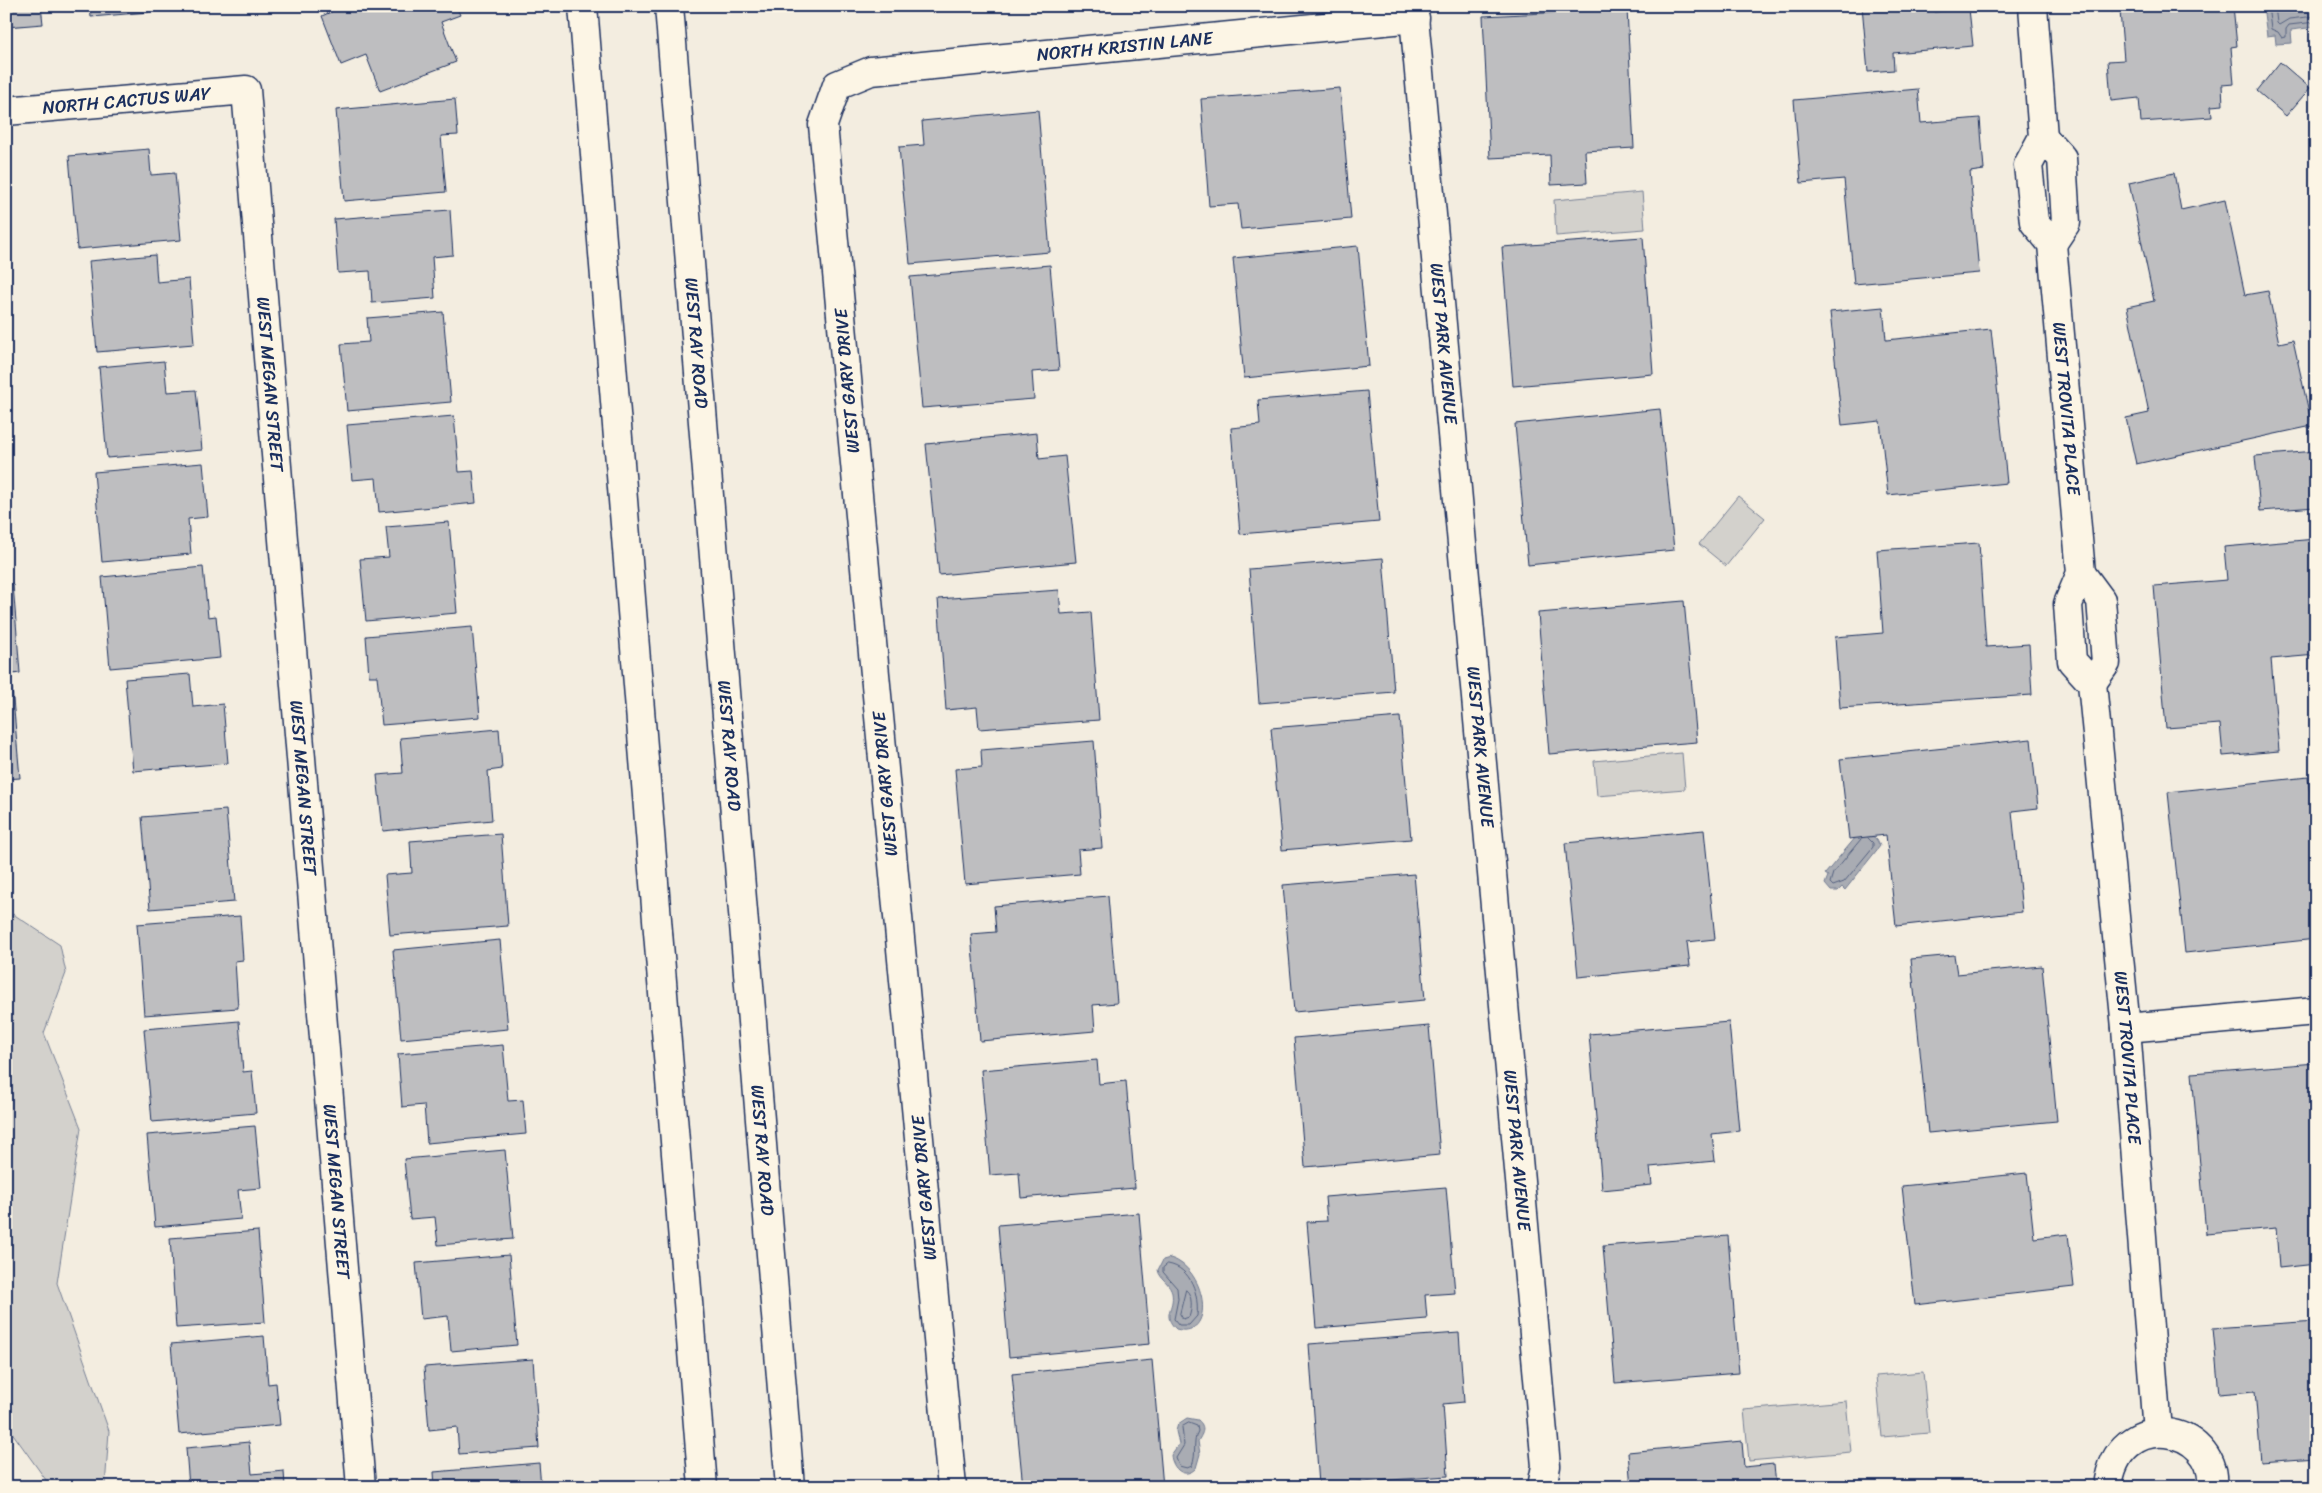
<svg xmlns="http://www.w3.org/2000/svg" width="2322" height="1493" viewBox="0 0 2322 1493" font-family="Sriracha,sans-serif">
  <rect width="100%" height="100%" fill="#f3ede0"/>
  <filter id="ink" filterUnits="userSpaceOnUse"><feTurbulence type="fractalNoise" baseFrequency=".02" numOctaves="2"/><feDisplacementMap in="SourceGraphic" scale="10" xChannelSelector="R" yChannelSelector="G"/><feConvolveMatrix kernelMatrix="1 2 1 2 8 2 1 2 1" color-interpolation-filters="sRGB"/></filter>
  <g filter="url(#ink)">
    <path fill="#d3d1cc" stroke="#778095" d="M1642,192L1645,229L1556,236L1554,200Z
      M1738,496L1765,518L1726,566L1699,544Z
      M1682,753L1685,789L1597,796L1594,761Z
      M13,914L60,945L66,973L44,1033L81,1128L57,1283L109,1431L105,1487H51L6,1424V937Z
      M1923,1372L1929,1433L1882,1437L1876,1376Z
      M1846,1401L1851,1452L1749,1461L1744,1410Z"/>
    <path fill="#a9acb3" stroke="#707a91" d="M2263,6H2316V27L2291,30L2292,43L2276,44L2275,35L2267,36Z
      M1866,830L1877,840L1880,846L1845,890L1842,887L1838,891H1831L1825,884L1828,876L1825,874L1861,831Z
      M1170,1258C1207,1268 1217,1340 1176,1329C1161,1314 1175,1309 1172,1293C1171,1283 1160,1280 1158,1270L1163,1260Z
      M1187,1418L1198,1420C1206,1427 1203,1433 1198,1441L1200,1454L1196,1468C1185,1480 1172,1469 1171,1455L1179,1444L1176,1431L1178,1424Z"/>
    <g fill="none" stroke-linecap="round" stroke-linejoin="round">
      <path stroke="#546180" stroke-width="1" d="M2268,6L2271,29L2278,32L2282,38L2286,37V29L2289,25L2316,22
        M2275,6L2277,23L2279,25L2289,19L2316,16
        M1861,839L1833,873L1830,883L1833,886L1844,882L1873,847V843L1868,838
        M1168,1264C1192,1268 1199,1295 1197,1316L1189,1325H1179L1174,1319L1178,1299L1177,1288L1163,1272V1268Z
        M1186,1290C1193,1295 1192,1310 1189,1317L1183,1319L1180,1314Z
        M1189,1423L1197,1426L1198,1431C1192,1443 1197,1453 1192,1466L1187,1468L1179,1466L1176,1458L1184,1445L1182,1427Z"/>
    </g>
    <path fill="#bebec0" stroke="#1b2f5e" d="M6,6H41L43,24L6,27Z
      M90,6H149V12L91,17Z
      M339,6H456L460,15L441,22L456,62L380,91L366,55L341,65L322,16L340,8Z
      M1862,6H1933L1934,12L1969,9L1973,46L1893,53L1894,70L1868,72Z
      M2110,6H2233L2237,46L2231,47L2234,84L2222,85L2223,105L2211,106L2212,117L2141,122L2139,98L2111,101L2108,61L2124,60L2120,11L2110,12Z
      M1627,9L1634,148L1585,151L1587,183L1551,185L1550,155L1490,158L1483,16Z
      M2280,62L2310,88L2286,116L2257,91Z
      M1340,88L1351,219L1241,229L1238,204L1209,206L1201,99Z
      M1918,89L1921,123L1980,118L1984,170L1970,172L1979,273L1854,284L1844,179L1801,183L1794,100Z
      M455,99L458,135L441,136L446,192L344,201L336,110Z
      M1038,110L1050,252L910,264L899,147L924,145L922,121Z
      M149,149L151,175L175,173L181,240L77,249L69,156Z
      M2174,173L2181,210L2225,200L2245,295L2268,291L2279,343L2293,340L2312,426L2136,464L2126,418L2149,413L2127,307L2154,301L2129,183Z
      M450,210L453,255L432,257L435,298L372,303L370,271L338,273L334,219Z
      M1643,237L1653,374L1513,386L1502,247Z
      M1358,246L1369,366L1244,378L1233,258Z
      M155,255L157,282L189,279L194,344L97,352L89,261Z
      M1050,265L1059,370L1032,372L1034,399L922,408L910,277Z
      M1883,307L1886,340L1991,329L2007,483L1888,495L1880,421L1842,425L1830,312Z
      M443,312L451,402L347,411L341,344L369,342L367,318Z
      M164,361L167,392L196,390L202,450L107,458L99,367Z
      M1367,391L1379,522L1240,534L1231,428L1260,425L1258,400Z
      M1660,409L1674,550L1528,565L1515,424Z
      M454,416L459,472L473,471L476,503L379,512L376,478L352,480L347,425Z
      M6,423L10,462H6Z
      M1037,433L1039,459L1065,456L1076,562L939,575L926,444Z
      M2316,451V507L2260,511L2255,456Z
      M203,463L208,517L188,519L191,554L102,562L94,472Z
      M449,522L457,613L366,621L360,559L389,557L386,527Z
      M2316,539V655L2271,659L2279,751L2223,756L2220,724L2166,728L2154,586L2227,580L2224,547Z
      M1979,543L1986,647L2029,644L2032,695L1840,708L1835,637L1883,633L1877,550Z
      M1383,558L1394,692L1259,703L1249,569Z
      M203,567L208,617L216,616L220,658L110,668L102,577Z
      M13,584L20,673L6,675V585Z
      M1059,590L1061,614L1091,612L1099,720L979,729L977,707L946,710L938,599Z
      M1684,601L1697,742L1549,754L1538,613Z
      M472,627L480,717L382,725L377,676H369L366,636Z
      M190,674L193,707L223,704L228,763L133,771L125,679Z
      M12,688L20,778L6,779V689Z
      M1400,717L1411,839L1282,850L1271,728Z
      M499,729L502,769L488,771L492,820L383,831L377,775L403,773L400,738Z
      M2031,739L2038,808L2012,811L2022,912L1896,926L1886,835L1849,839L1840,759Z
      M1094,741L1102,848L1078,850L1080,874L965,884L955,769L982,767L981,750Z
      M2308,777L2316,851V939L2185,953L2168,792Z
      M226,810L234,902L150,909L142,817Z
      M1704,830L1715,939L1687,942L1690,966L1578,977L1565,843Z
      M501,834L508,926L390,935L385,875L412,873L410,841Z
      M1414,874L1425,1000L1294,1012L1283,885Z
      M1108,896L1117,1003L1093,1005L1095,1031L980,1041L971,934L996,932L994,906Z
      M240,916L243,960L235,961L238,1008L144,1015L137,924Z
      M500,940L508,1029L401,1039L393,950Z
      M1954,955L1957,974L2042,966L2057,1121L1928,1133L1911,959Z
      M239,1021L243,1072L252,1071L256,1113L152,1122L144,1029Z
      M1729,1022L1739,1131L1712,1134L1715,1161L1650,1167L1652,1185L1602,1190L1589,1034Z
      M1429,1026L1440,1155L1305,1167L1294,1038Z
      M503,1045L508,1101L523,1100L526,1134L427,1143L424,1105L402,1107L398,1054Z
      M1097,1060L1099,1084L1126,1081L1135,1188L1021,1198L1019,1173L990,1175L981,1070Z
      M2316,1063V1264L2279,1268L2276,1228L2206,1234L2192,1073Z
      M255,1126L261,1188L238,1190L241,1219L155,1227L147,1135Z
      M505,1150L513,1239L438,1245L435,1217L410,1219L404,1159Z
      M2027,1173L2034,1238L2068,1234L2074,1287L1915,1305L1902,1186Z
      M1446,1187L1455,1293L1425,1295L1427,1319L1316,1328L1307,1222L1327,1221L1325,1197Z
      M1139,1213L1150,1344L1009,1357L998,1225Z
      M258,1231L265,1322L176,1328L170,1238Z
      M1728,1236L1739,1373L1615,1383L1603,1246Z
      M509,1255L517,1345L451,1351L448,1316L421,1319L416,1263Z
      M2316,1321V1458L2261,1462L2255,1391L2219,1394L2213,1328Z
      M1459,1333L1464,1402L1443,1404L1448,1476L1319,1485L1309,1344Z
      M264,1336L268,1384L276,1383L280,1425L179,1434L171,1344Z
      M533,1359L539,1448L459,1454L457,1427L429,1430L424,1367Z
      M1152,1360L1163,1487H1023L1012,1374Z
      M1742,1441L1744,1467L1774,1464L1776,1487H1631L1628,1452Z
      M249,1442L252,1474L284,1471L285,1487H189L186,1448Z
      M539,1463L541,1487H435L434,1472Z"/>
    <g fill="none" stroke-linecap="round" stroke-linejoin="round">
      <g stroke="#1b2f5e" stroke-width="31">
        <g id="street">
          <path id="s1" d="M1413,6L1546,1466L1542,1487"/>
          <path id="s2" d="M2033,6L2043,137L2028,165L2034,222L2052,244L2081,573L2068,604L2072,661L2092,683L2126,1028L2157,1432"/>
          <path id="s3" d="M6,111L246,90L361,1487"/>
          <path d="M2043,137L2062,158L2066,223L2052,244"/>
          <path d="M2081,573L2101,600L2106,663L2092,683"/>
          <path d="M2126,1028L2316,1011"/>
          <path id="s4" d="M952,1487L823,125L837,85L871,71L1415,18"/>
          <path d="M2108,1487C2117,1405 2218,1425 2212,1487"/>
        </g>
      </g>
      <g stroke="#1b2f5e" stroke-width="31">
        <g id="primary">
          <path d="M583,6L703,1487"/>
          <path id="s5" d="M669,6L790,1487"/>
        </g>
      </g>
      <use href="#street" stroke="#fcf5e5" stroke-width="28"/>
      <use href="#primary" stroke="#fcf5e5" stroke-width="28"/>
    </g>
  </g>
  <g text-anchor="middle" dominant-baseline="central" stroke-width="4" stroke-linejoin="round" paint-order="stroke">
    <g font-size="18" fill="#1b2f5e" stroke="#fcf5e5">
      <text stroke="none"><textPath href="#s4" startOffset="1702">NORTH KRISTIN LANE</textPath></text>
      <text stroke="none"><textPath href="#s3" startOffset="121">NORTH CACTUS WAY</textPath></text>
      <text stroke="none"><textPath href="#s5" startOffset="338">WEST RAY ROAD</textPath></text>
      <text stroke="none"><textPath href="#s1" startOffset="339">WEST PARK AVENUE</textPath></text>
      <text transform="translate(847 381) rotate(-95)">WEST GARY DRIVE</text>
      <text stroke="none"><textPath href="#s3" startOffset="536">WEST MEGAN STREET</textPath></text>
      <text stroke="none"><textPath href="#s2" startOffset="414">WEST TROVITA PLACE</textPath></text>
      <text stroke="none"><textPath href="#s5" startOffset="742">WEST RAY ROAD</textPath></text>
      <text stroke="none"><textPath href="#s1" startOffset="744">WEST PARK AVENUE</textPath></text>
      <text transform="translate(885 784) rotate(-95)">WEST GARY DRIVE</text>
      <text stroke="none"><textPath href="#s3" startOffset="941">WEST MEGAN STREET</textPath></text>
      <text stroke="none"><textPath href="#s2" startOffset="1076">WEST TROVITA PLACE</textPath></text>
      <text stroke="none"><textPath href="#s5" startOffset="1148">WEST RAY ROAD</textPath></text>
      <text stroke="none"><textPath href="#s1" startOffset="1149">WEST PARK AVENUE</textPath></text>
      <text transform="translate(924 1188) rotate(-95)">WEST GARY DRIVE</text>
      <text stroke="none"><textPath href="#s3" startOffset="1346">WEST MEGAN STREET</textPath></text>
    </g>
  </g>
  <rect width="2322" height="1493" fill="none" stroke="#fcf5e5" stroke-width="25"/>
  <rect x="12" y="12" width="2297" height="1468" fill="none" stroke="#1b2f5e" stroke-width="2" filter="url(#ink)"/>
</svg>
